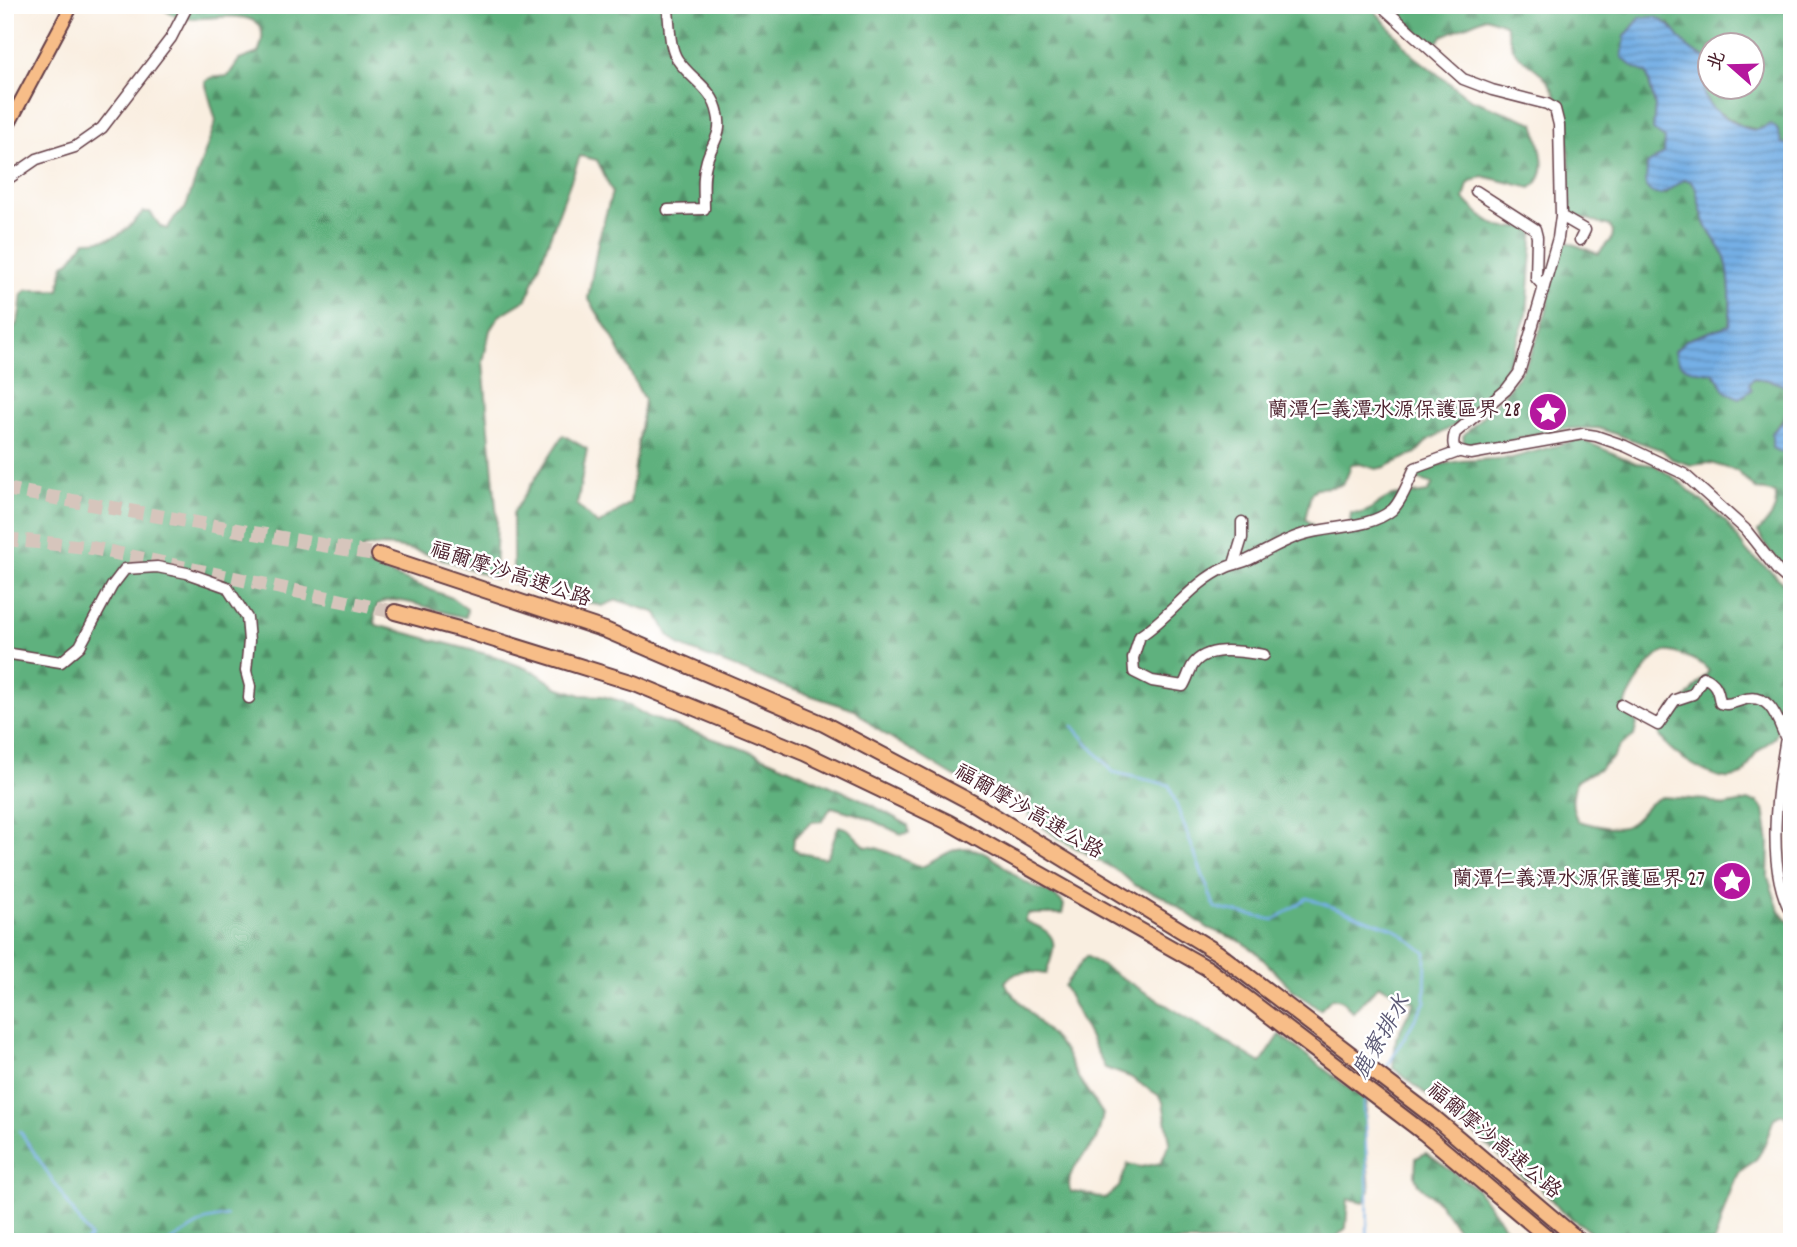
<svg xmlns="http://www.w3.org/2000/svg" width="1797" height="1247" viewBox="0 0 1797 1247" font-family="Dekko,'LXGW WenKai TC',sans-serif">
  <defs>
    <pattern id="forest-firs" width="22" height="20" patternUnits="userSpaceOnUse" patternTransform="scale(1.75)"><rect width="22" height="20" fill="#5fb17e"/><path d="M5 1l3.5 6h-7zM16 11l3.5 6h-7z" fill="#508f67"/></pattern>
    <pattern id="water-rules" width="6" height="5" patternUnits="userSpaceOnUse" patternTransform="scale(1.75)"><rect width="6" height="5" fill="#74afe5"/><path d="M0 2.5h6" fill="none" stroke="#618eba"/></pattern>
  </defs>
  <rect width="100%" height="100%" fill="#fff"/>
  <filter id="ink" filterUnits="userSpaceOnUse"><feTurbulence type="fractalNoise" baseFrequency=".0143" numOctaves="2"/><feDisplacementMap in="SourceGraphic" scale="14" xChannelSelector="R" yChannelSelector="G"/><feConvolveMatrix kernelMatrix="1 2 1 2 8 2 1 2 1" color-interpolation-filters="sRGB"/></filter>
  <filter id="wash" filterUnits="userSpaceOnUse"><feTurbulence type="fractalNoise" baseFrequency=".00686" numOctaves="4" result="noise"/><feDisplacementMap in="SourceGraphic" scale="28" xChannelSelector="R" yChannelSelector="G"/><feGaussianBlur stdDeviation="1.57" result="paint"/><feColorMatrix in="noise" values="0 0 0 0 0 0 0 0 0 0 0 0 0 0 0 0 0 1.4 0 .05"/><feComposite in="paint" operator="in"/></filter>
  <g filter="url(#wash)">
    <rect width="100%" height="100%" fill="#f9eee0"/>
    <path fill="url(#forest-firs)" stroke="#546854" stroke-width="2" d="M162,5H1370L1414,56L1470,99L1534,123C1539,144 1552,173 1531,188L1482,176L1468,184L1464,199C1474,210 1491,226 1506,228C1516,229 1524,224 1534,228L1527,314L1511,358L1499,380L1483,401L1457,424L1427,441L1416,453L1385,467L1376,469L1360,464L1351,465C1344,490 1340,486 1316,488L1311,494L1305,519C1318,530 1333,542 1349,530L1351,513C1370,517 1376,500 1393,496C1404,494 1416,494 1428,492L1433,484L1417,479L1410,474L1416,469L1460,461L1512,458L1580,439L1636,463L1654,465L1675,478L1726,522L1747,552L1773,573L1792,593V689L1775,737L1756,753L1743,775C1738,776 1731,779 1726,778C1707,776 1663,750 1659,732L1671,708L1686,699L1709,671C1702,663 1697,660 1686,657C1679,654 1672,651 1665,652C1650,655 1632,691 1625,704L1637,724L1634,736L1620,746L1613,757L1599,769L1576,781C1572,797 1570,807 1578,821C1592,824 1616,832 1628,825C1641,818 1647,801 1662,797L1707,800L1723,806L1748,801L1757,802L1764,809L1769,842L1768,877L1779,910L1792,926V1120L1782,1114L1774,1118C1769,1131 1765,1149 1756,1159C1751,1165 1743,1167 1739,1173C1726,1195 1723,1219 1714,1242H1606L1561,1211L1538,1184L1523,1177L1456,1118L1393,1068L1396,1038L1414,1002L1379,985L1353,1012L1341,1000L1332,998L1320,1010L1292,989L1255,951L1238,940L1208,928L1166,898L1134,885L1121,873L1058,838L1029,817L1028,798L979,780H961L953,776L875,728L855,710L785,687L680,646L668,635L657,613L617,600L602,606L513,583V513L563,435L587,449L577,505L598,525L630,503L644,400L613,338L588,298L598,242L612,192L597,160L580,156L527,299L499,316L490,330L483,362L497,518L495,578C455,565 405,539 363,548L361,556L364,564L452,598L467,609L466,617C446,618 363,574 376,625L494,656L535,672L557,687L581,695L602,696L621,701L649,717L752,752L861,799L908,825L909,833L901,834L863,816L832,807L821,821L812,822L794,838L793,848L800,853L825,858C834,850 832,837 839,826L848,829L866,847C878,845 907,862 921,867C937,861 949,848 965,848C990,848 1007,872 1027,883C1039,891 1056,892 1064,905L1062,914H1028L1025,921C1060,934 1057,942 1046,974C1030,972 1017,968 1005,982L1009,990L1065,1051L1077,1076L1103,1114C1101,1122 1100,1130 1097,1137C1088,1157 1064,1167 1070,1192H1080L1105,1199L1119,1187L1128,1164L1141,1167L1161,1163L1170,1142L1163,1102L1158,1095L1130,1077L1105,1068L1064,986L1086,956L1261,1063L1280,1035L1367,1102L1364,1128L1370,1190L1364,1202L1348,1199L1346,1228L1331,1242H5V335C22,326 19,312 22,294L27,290H59L64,264L70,261L85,241C115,241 123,235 143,212H150L161,227L167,229L175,217L185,209L216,121L205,82L210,78L228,76L239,60L258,53C280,0 210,22 182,18C175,17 169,13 163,9Z
      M1387,5H1792V145L1782,144L1777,129L1758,130L1742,126L1711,108L1703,93L1709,67L1710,88H1752V46H1710L1709,65L1706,58C1687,52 1680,39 1669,23L1633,67L1647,73L1655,106L1653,129L1665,138V194L1683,180L1691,181L1695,186C1699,200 1701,216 1708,229C1712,237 1719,245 1723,253C1730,267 1732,309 1729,325L1686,340L1693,370L1714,373L1726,392L1749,384L1753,378C1767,379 1782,382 1792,392C1791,408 1782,421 1772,433V447L1792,457V577L1769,550L1758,532C1768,521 1780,509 1775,493L1756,489L1737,471L1710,463L1691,465L1672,459L1662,450L1598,428L1553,429L1489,447H1476L1464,443L1463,436C1485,413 1511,391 1526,363C1534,348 1541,329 1546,312C1553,290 1549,259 1568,242L1598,254L1612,238L1613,232L1610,226L1573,215L1569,210C1570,169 1572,119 1549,83C1541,69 1523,63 1514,50C1510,43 1508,32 1505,24L1486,17L1442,36L1438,42L1431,41L1398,20Z
      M1426,1153L1477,1189L1505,1227L1521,1242H1456L1459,1231L1438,1202L1418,1184L1415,1176L1416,1158Z"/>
    <path fill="url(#water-rules)" stroke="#5f6788" stroke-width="2" d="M1656,17C1681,28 1679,49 1706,58C1712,70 1704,79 1704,91C1703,108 1739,129 1755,130C1761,130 1766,126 1771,124L1777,129L1782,143L1792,145V392C1782,382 1767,379 1753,378L1749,384L1752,390L1739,398L1726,392L1714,373C1698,371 1676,371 1675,351L1686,340L1729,325C1732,309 1730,267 1723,253C1719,245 1712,237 1708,229C1701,216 1699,200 1695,186L1690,181L1683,180C1671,189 1658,203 1646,187L1647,165L1664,153L1665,138L1653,130L1655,106L1647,73L1633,67L1622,58L1625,36L1640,18Z
      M1792,397V457H1791L1772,448V433L1783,421Z"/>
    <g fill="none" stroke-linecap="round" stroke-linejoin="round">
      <path stroke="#74afe5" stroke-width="2.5" d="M1073,726L1113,772L1169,785L1215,908L1274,920L1307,898L1395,929L1426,953L1425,1002L1384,1072
        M20,1131L90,1237L85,1242
        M169,1242L206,1220L227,1216
        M1367,1242L1368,1197L1364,1103L1369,1095
        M1418,1242L1422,1240L1424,1242"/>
    </g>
  </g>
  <g filter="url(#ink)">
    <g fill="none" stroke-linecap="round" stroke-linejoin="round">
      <path stroke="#d6c5bc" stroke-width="14" stroke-dasharray="14 7" stroke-linecap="butt" d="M5,489L379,555
        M5,539L87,547L395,612"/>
      <g stroke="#643e46" stroke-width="13">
        <path id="minor" d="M1384,5L1386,10L1463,79L1492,90L1547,104L1555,109L1559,125L1561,216L1558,238L1519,373L1506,390L1455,433C1450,449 1456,452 1471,454L1583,434L1596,436L1625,446L1684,474L1745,529L1778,571L1792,583
          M5,181L37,159L75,147L102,128L171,38L188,5
          M1476,191L1535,229L1537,237L1536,278L1544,287
          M668,210L704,209C704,192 702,176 707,160C712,143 723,134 718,114C713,88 691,80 677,59C669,46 670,26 668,11L669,5
          M1561,216L1585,230L1580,240
          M1234,564L1242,538V522
          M5,653L61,662L80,646L112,586L125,569L157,567L187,573L227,587L247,618L249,641L246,671L250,686L249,698
          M1264,655C1244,652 1207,644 1193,665C1189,671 1187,680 1183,686L1152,681L1134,672L1133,658L1140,636C1172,615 1192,582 1227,567C1234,564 1241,563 1248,560C1265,552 1282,541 1301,535C1330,525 1367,530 1392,510C1402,501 1409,480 1415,468L1458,452
          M1621,705L1658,725L1675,700L1693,694L1703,677C1716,682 1718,690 1720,703C1728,706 1734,702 1742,700C1770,691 1777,718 1786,739
          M1792,705C1781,763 1761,862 1792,914"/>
      </g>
      <g stroke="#643e46" stroke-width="16">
        <path id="major" d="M5,131L72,5"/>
      </g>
      <g stroke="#643e46" stroke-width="18">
        <path id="highway" d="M379,555L605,630L824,724L973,803L1218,953L1436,1119L1581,1242
          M395,612L466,631L634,683L804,753L948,822L1207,968L1424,1133L1553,1242"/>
      </g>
      <use href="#minor" stroke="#fff" stroke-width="10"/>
      <use href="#major" stroke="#f7bd88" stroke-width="12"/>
      <use href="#highway" stroke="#f7bd88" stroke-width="14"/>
    </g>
  </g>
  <defs>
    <g id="sight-disc" transform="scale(2.0125)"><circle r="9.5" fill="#b5179e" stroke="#fff"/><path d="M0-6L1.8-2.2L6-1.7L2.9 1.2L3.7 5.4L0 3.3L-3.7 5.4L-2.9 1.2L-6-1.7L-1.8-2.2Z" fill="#fff"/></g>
  </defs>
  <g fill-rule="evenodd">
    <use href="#sight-disc" x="1548" y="412"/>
    <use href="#sight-disc" x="1732" y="881"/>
  </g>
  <g text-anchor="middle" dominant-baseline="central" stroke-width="5" stroke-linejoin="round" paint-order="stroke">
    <g font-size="21" fill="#4a1f2b" stroke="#fff" text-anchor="end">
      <text x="1521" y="412">蘭潭仁義潭水源保護區界 28</text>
      <text x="1705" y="881">蘭潭仁義潭水源保護區界 27</text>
    </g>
    <g font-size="21" fill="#4a1f2b" stroke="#fff">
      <text transform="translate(510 576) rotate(18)">福爾摩沙高速公路</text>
      <text transform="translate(1028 813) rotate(30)">福爾摩沙高速公路</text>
      <text transform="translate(1493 1142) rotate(40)">福爾摩沙高速公路</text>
    </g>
    <g font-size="23" font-style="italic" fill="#5b5975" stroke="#fff">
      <text transform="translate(1383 1038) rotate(-60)">鹿寮排水</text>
    </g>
  </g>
  <rect width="1797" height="1247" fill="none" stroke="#fff" stroke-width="28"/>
  <g transform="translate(1731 66) rotate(290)"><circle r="33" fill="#ffffff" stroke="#b7a5aa" stroke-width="2"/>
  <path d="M0-5L12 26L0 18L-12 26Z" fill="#b5179e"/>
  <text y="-10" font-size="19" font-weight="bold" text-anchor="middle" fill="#4a1f2b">北</text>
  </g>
</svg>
